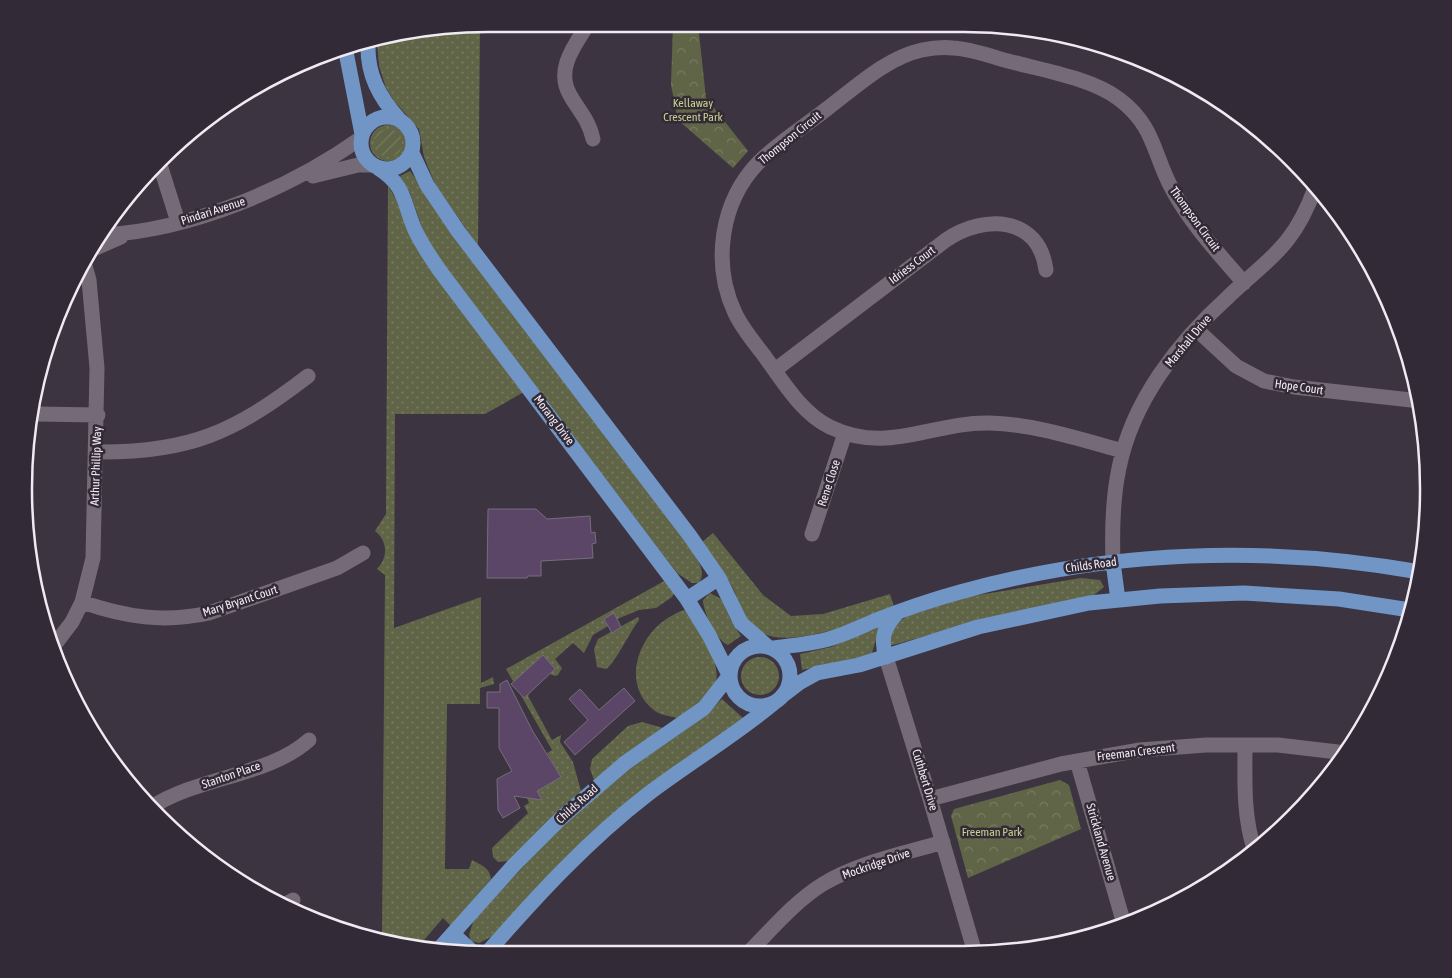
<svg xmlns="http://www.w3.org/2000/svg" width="1452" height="978" viewBox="0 0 1452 978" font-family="'Asap Condensed',sans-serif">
  <defs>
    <pattern id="grass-dots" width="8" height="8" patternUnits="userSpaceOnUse" patternTransform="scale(1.25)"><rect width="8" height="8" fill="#616547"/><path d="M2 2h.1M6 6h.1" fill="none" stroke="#787b62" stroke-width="1.8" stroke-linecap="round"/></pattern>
    <pattern id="park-crowns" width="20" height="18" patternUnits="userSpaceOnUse" patternTransform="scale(1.25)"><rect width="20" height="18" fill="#616547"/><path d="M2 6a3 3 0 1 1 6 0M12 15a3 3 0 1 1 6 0" fill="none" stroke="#787b62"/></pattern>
    <pattern id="garden-furrows" width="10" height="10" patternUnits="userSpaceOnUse" patternTransform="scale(1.25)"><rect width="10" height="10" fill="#616547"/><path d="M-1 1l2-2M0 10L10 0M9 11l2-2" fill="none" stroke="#787b62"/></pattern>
  </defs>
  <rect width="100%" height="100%" fill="#3c3440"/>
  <path fill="url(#grass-dots)" d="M480,25L478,246L435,184L424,157L419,129L394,101L386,88L379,66L377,42Z
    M370 143a18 18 0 1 1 36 0a18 18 0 1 1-36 0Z
    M410,171L693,552C699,562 706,572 699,583H692L677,573L441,261L424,233L410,193L400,176Z
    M388,186L396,199L407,229L524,392L485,414H395L394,628L481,597V683L493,677L494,684L480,688V704H447L445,869H469L472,860C481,865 490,868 491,879L451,926L443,918L418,947L399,945L382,940L385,575L377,569C388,558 388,541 375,531L386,514Z
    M713,533L763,595L791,616L823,614L890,594L894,607C862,620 777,658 750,624C742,614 739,601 734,590C725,573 713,558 702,542Z
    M1081,578L1100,580L1104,587L1094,595L964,625L893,645H890L887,638L901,620L908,616L966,597Z
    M666,580L674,594L672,597L656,608L639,610L617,619L613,614L604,619L608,626L593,635L584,653L573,643L555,659L562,668L558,675L555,676L550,674L555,669L543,656L516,680L529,695L528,696L552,740L561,735L560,742L573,762L581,791L508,861L498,862L493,857L492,848L528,813L524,806L529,803L527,798L531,795L540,797L537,791L561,777L547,753L552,750L506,669Z
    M710,593L721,599L732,622L741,636L728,645C717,641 703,612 703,600Z
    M685,610C698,628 721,659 716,682L698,704L677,718C670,716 660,715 655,711C621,686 637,637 668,618C673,615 679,611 685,610Z
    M638,617L639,620C631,630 614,665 606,669L597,667L594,649L598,639Z
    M880,626L872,653L855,659L802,670L800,654L831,647Z
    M741 676a19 19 0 1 1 38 0a19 19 0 1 1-38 0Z
    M722,699L743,718L493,936L479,943L471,941L469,935L474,919C522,868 568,815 624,772C656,748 695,728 722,699Z
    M642,722L663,728L594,780L590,769L592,759L628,726Z"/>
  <path fill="url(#park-crowns)" d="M673,24H698L706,98L748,151L733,168L678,120L671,85Z
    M1060,780L1069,785L1081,829L968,878L951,816L954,809Z"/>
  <path fill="url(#garden-furrows)" d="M374 143a14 14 0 1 1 28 0a14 14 0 1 1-28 0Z"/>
  <path fill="#5c4668" stroke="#766d7c" d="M488,509H536L547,519L590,516L591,533L595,532L596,543L592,544L593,558L541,561V576H528L527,578H487Z
    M614,613L621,627L612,633L604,619Z
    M543,655L555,669L524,698L511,684Z
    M507,680L532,730L561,777L537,791L542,800L514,796L520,808L503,818L498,810L497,779L512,771L499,748V708H487V692H500V684Z
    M624,688L635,701L575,755L564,742L588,720L569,699L580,689L599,710Z"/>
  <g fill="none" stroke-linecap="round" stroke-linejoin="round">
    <path stroke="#746a78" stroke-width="15" d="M588,24C575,45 555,69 570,95C579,111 589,120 593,139
      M161,168L178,222
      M313,176L358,165H373
      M103,235C192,230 289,189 361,138
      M96,248L121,237
      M1196,329L1236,366L1264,381L1294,387L1420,401
      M775,370L946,240C984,214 1039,216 1046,270
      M35,414L98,415
      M1123,451C1079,439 1034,424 989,423C931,422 888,455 830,427C801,413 782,380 763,354C753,341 742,328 735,313C712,264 720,202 759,162C779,142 805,126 828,108C856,87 886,58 922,50C932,48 943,47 953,48C971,49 990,56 1008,61C1042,70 1091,78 1119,99C1155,126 1153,154 1172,189C1190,223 1219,254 1244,283
      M97,452C190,453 235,432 308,376
      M812,534L845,433
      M1113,562C1112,533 1113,496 1119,468C1132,402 1178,342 1227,298C1270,257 1293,248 1315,188
      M82,602C125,617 164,623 209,613L337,568L363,553
      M56,643L72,622L82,602L93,558L97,368L89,280L85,266
      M886,657L930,799L975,953
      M1245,745C1245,781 1243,814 1254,849
      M1077,761L1124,924
      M930,799L1061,764L1140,750L1206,745H1278L1346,753
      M152,807C197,777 269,776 309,740
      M282,906L293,900
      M747,954C771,930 794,902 823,884C860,862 903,854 943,842"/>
    <path stroke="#7195c4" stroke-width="15" d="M368,44C367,74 379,97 399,119
      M345,47L362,134
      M361 143a26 26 0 1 1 52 0a26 26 0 1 1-52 0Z
      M412,153L427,185L458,231L690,536L719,578L741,623L767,646
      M378,168C406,185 403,203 415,230C422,245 431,258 440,271L687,599L709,635L729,675
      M1113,562L1118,600
      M687,599L719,578
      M730 676a30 30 0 1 1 60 0a30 30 0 1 1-60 0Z
      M773,648C790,646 808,644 825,640C842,636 858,628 874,621C902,610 931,600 960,592C1110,550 1267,545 1420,572
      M886,657C880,638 884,628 897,613
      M782,696L799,683L817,673L859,665L978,627L1089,603L1160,596L1244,593L1339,599L1410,610
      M453,934L474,953
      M439,949L514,865L560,819L625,763L704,708L729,676
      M486,954C536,897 587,841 648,794C689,763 734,736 774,703"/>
  </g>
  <g text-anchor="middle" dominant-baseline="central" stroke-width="5" stroke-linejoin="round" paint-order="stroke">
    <g font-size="12" fill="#c8d28c" stroke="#322a36">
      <text x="693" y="103">Kellaway<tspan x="693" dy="14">Crescent Park</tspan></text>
      <text x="992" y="832">Freeman Park</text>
    </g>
    <g font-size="12" fill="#f0ebf3" stroke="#322a36">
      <text transform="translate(790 138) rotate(-39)">Thompson Circuit</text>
      <text transform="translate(213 211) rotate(-18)">Pindari Avenue</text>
      <text transform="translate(1195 219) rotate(54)">Thompson Circuit</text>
      <text transform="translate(912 265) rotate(-37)">Idriess Court</text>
      <text transform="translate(1188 341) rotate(-50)">Marshall Drive</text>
      <text transform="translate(1299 387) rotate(8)">Hope Court</text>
      <text transform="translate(554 420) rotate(53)">Morang Drive</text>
      <text transform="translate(96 466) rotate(-88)">Arthur Phillip Way</text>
      <text transform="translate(829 483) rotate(-72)">Rene Close</text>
      <text transform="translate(1091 565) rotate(-8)">Childs Road</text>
      <text transform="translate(240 601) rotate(-18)">Mary Bryant Court</text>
      <text transform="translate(1136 752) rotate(-7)">Freeman Crescent</text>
      <text transform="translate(231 775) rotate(-19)">Stanton Place</text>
      <text transform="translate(925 780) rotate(73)">Cuthbert Drive</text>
      <text transform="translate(577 804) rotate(-42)">Childs Road</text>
      <text transform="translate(1101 842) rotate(74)">Strickland Avenue</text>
      <text transform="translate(876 864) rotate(-19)">Mockridge Drive</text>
    </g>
  </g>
  <path d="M0 0H1452V978H0ZM488 32H964A456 456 0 0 1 1420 488V490A456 456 0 0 1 964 946H488A456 456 0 0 1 32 490V488A456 456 0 0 1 488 32Z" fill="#322a36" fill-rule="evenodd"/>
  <path fill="none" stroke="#f0ebf3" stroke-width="2.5" d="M488 32H964A456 456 0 0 1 1420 488V490A456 456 0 0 1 964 946H488A456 456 0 0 1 32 490V488A456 456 0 0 1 488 32Z"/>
</svg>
